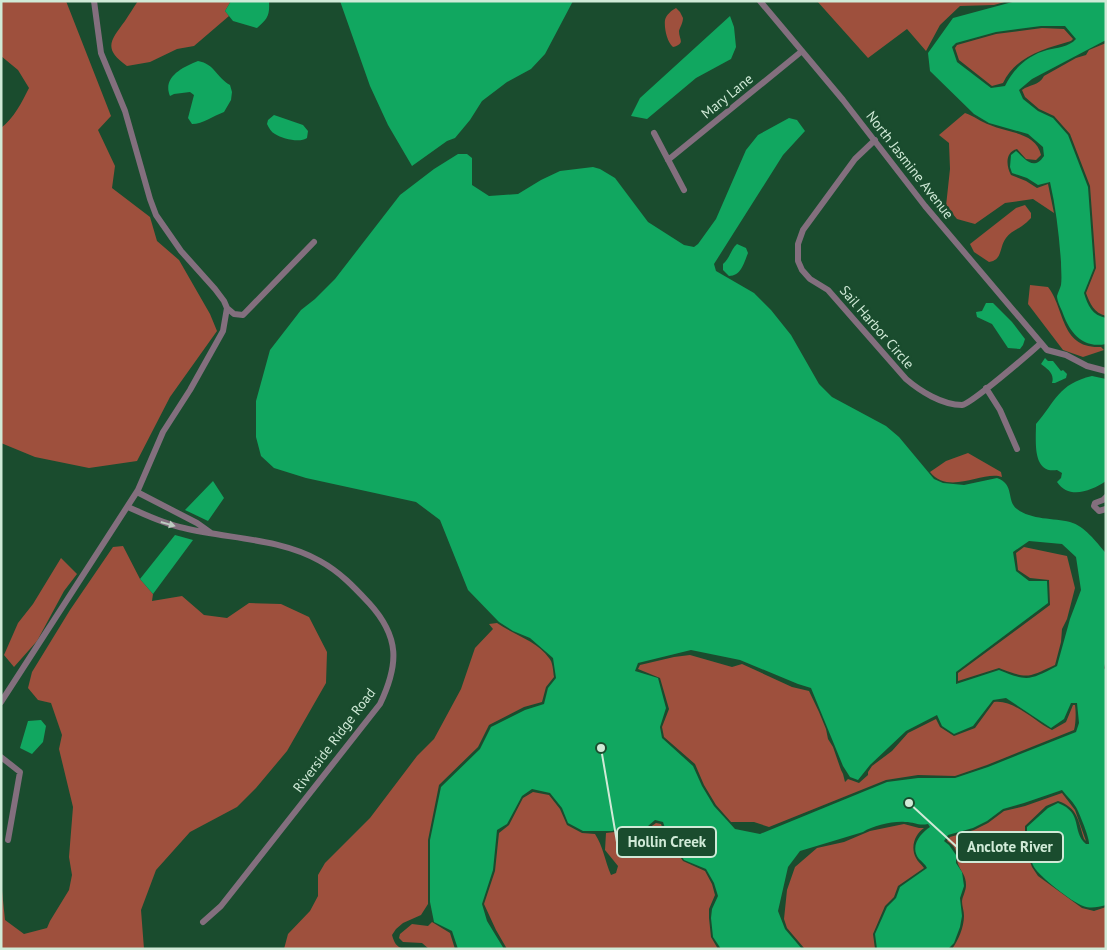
<svg xmlns="http://www.w3.org/2000/svg" width="1107" height="950" viewBox="0 0 1107 950" font-family="'PT Sans',sans-serif">
  <rect width="100%" height="100%" fill="#1a4c2e"/>
  <path fill="#9e503d" d="M1,1H66L111,116L98,130L115,166L112,188L150,217L157,241L179,260L210,314L217,331L170,397L137,461L89,468L35,457L1,443V128C14,118 22,102 29,88L18,70L1,56Z
    M138,1H231L225,11L229,16L194,46L177,49L150,62L127,66C103,49 110,41 125,21C129,15 133,8 138,1Z
    M817,1H1008L994,5L960,6L940,25L926,51L907,29L868,58Z
    M676,8L680,12L683,18C683,23 680,27 679,31C679,40 686,43 673,47C667,42 664,28 665,20C666,15 672,10 676,8Z
    M1042,28L1064,29L1073,39L1071,41C1044,49 1016,56 1003,83L992,86L959,60L955,48L957,45L996,34Z
    M1106,43V316C1094,313 1090,304 1086,293L1096,268L1090,186L1070,134L1054,116L1039,109L1025,97L1022,90C1030,84 1039,86 1044,76L1076,58L1086,55L1089,50Z
    M965,113C974,116 981,122 990,125C1008,133 1036,132 1041,155L1036,160L1026,159L1017,149C1005,152 1006,166 1011,175L1026,181L1037,188L1048,184L1054,213L1033,199L1005,203L975,224L957,219L946,206L950,169L949,143L939,135Z
    M1025,205L1031,213V218C1028,221 1025,224 1022,226C1016,230 1010,232 1006,238C999,247 1003,260 989,262L974,252L970,244L1016,208Z
    M1030,285L1048,287C1065,308 1060,349 1101,347L1104,350L1083,357L1063,350L1028,304Z
    M968,453L1001,472L1002,477C984,470 949,496 930,472L946,461Z
    M123,546L140,579L153,594L152,601L182,596L204,615L227,618L249,603L281,604L309,617L327,652L326,683L287,751L256,788L237,807L190,832L156,870L141,910L144,949H1V881L5,920L24,934L47,928L50,921L69,890L72,875L69,857L73,807L59,749L62,735L51,703L38,700L28,688L32,672L70,610L113,547Z
    M1024,547L1067,556L1075,588L1067,619L1062,629L1061,642L1055,665C1027,678 1028,679 999,668L958,681V673L1050,605L1049,580L1030,578L1018,570L1016,553Z
    M61,558L77,574L64,591L37,641L14,667L4,655L18,623L33,604Z
    M497,623C514,635 537,641 549,658C553,662 553,671 554,677L546,687L542,702L524,707L489,725L478,747L439,785L428,840V904L421,915L403,923L396,929L392,935C394,942 396,947 404,949H284L288,934L310,911L318,896V875L325,863L370,818L417,756L434,739L461,689L475,648L493,629L489,624Z
    M690,655L732,667L742,664L792,687L809,691L819,712L826,729L828,739L833,747L841,770L843,774L845,782L848,779L859,783L868,775V772L872,766L892,751L908,733L936,719L940,727L954,736L975,728L994,702C1014,699 1035,722 1052,730L1066,722L1073,705H1075C1076,712 1076,723 1074,730L987,765L955,776L918,775L886,780L769,827L754,822H731L716,805L704,785L695,764L664,737L662,727L669,709L660,678L638,669L640,665L674,657Z
    M533,792L549,795L560,809L567,825L582,833L595,834C603,846 605,861 611,875L616,873L618,866L605,850L606,833L649,828L656,823L661,824L665,835L683,861L705,871L712,884L715,895L709,909V918L711,937L718,949H507L496,930L484,904L495,871L499,833L509,825L523,798Z
    M1062,793L1075,810L1086,841L1084,839C1078,820 1078,808 1058,801L1046,806L1025,826V832L1027,836L1026,851L1032,867L1038,876L1082,908L1094,911L1106,907V949H952C958,941 964,927 964,916C964,911 962,906 962,901C963,895 966,891 966,885C966,875 961,872 958,864C955,852 959,849 947,841L950,837L974,830L988,823L1004,811L1025,806Z
    M904,824L919,828H924C915,834 910,847 916,858C918,862 921,864 924,868L898,886L894,897L885,906L873,934L875,949L804,948L787,928L784,919L787,890L795,867L817,848L844,842L870,831Z
    M432,922L450,933L455,949H429L422,943L403,942L399,938L400,934L412,924L428,926Z"/>
  <path fill="#11a760" fill-rule="evenodd" d="M231,1H269C270,16 267,19 257,28L233,21L225,11Z
    M340,1H573L545,54L531,69L507,82L482,101L470,120L455,138L447,141L412,166L388,125L370,86Z
    M1016,1L1106,2V40L1032,79L1019,90L1023,99L1038,111L1053,118L1068,135L1088,187L1094,268L1084,293C1088,306 1092,315 1106,318V344C1081,349 1069,331 1062,311C1060,307 1057,300 1057,296C1058,292 1060,289 1061,285C1062,278 1061,269 1061,262C1059,235 1056,208 1050,182L1038,185L1027,178L1012,173L1010,167L1011,155L1016,151C1025,158 1033,172 1044,156L1043,147L1028,134L989,123L974,114L930,71L928,53L953,18ZM1041,26H1065L1076,39C1069,47 1056,48 1047,50C1028,55 1013,69 1005,86L991,88L957,62L952,47L956,43L996,32Z
    M730,16L734,27L736,47L731,59L696,78L647,119L631,116L640,98Z
    M198,61C215,64 216,77 230,85L232,92L231,100L224,112C213,116 203,124 192,124L188,118L194,95L190,92L174,94L170,96C162,77 183,67 198,61Z
    M274,115L303,125L308,131L307,138C300,143 283,139 275,134C271,132 269,128 267,124L268,120Z
    M789,118L797,120L805,131L783,155L714,264L716,271L754,293L771,310L791,335L819,384L832,397L886,426L899,437L934,479L943,483L964,485L997,478C1015,484 1006,501 1017,509C1031,520 1054,518 1070,522C1085,526 1096,542 1106,553V660L1104,668L1106,671V905C1098,907 1091,909 1083,906C1072,902 1040,877 1034,867C1029,859 1030,845 1032,836L1027,832V827L1048,808L1058,803C1084,813 1071,831 1086,844H1089C1090,839 1080,815 1077,809C1075,804 1066,795 1062,790L1024,803L1003,809L987,821L973,828L948,835L944,841L949,845L956,855V863L962,872L964,886L960,898L962,916L960,927L954,943L948,949H877L875,934L887,907L896,898L900,887L927,868C925,864 922,862 919,859C909,846 921,833 930,827L928,824C918,826 915,822 905,822C892,821 873,826 863,832L800,851L788,867L778,911L785,929L802,949H721L713,937L711,918L712,909L718,896L714,883L706,869L684,860L667,834L663,822L655,820L648,826L621,828L612,831H583L568,823L562,808L550,793L532,789L522,796L507,824L497,830L493,870L482,904L487,921L504,949H458L452,931L434,922L430,902V840L441,787L480,749L491,727L525,710L544,704L548,688L556,678L553,658L530,638L513,631L499,622L468,590L440,520L416,502L306,478L274,468L261,456L256,437V401L270,350L301,310L315,299L335,279L400,195L434,169L458,154H467L472,158V185L489,196L518,194L541,180L560,171L593,167L600,169L615,178L648,222L684,245L694,247L698,244L716,219L746,150L758,135ZM1029,541L1062,544L1076,557L1081,590L1070,619L1057,666C1030,680 1028,682 999,670L956,684V672L1048,603L1047,581H1029L1016,571L1013,552ZM691,650L740,660L798,684L811,688L843,766L850,777L858,780L870,765L906,731L937,715L942,726L954,734L973,726L993,700L1006,698L1051,728L1064,719L1071,703H1077L1079,723L1076,732L988,767L955,778H918L887,782L760,834L735,829L714,806L702,786L693,766L662,738L660,727L666,708L658,678L635,671L638,663Z
    M737,244L746,248L748,253C744,263 741,276 729,276L723,270V264C730,258 731,249 737,244Z
    M986,303H993L1012,322L1025,339L1023,345L1020,349L1008,348L992,324L977,317L976,312L982,311Z
    M1045,358L1048,361H1053L1061,371L1063,370L1067,374L1066,378L1055,383H1052C1055,373 1047,369 1041,364Z
    M1092,376L1106,379V481C1091,491 1069,500 1057,482L1061,478L1062,473L1057,470C1032,474 1036,441 1036,424C1056,401 1058,384 1092,376Z
    M213,481L224,498L208,521L185,510Z
    M175,535L193,540L153,594L140,579Z
    M41,720L46,726L43,742L32,754L20,748L28,721Z"/>
  <g fill="none" stroke-linecap="round" stroke-linejoin="round">
    <path stroke="#836f7e" stroke-width="6" d="M760,1L843,100L925,206L1047,350L1066,355L1087,366L1106,371
      M654,133L684,190
      M875,140L855,159L803,230L798,244V261L802,270L810,279L828,290L906,379C920,391 942,405 962,405C971,404 1030,353 1041,343
      M668,160L802,51
      M227,308L234,314L243,315L314,242
      M986,388L1000,410L1017,449
      M137,492L197,523L211,533
      M1106,497L1103,500L1095,503L1094,506L1099,511L1106,509
      M128,507C146,515 164,524 184,528C229,539 279,538 320,561C340,572 354,587 369,603C400,637 399,664 380,704L221,906L203,922
      M1,702L138,490L163,432L190,390L223,331L227,308L224,301L215,289L181,251L156,215L150,199L125,111L101,53L94,1
      M1,757L20,772L8,840"/>
  </g>
  <defs><path id="oneway-solid" d="M-6-.8H1V-3.2L6.5 0L1 3.2V.8H-6Z" transform="scale(1.25)"/></defs>
  <use fill="#bdcbc1" href="#oneway-solid" transform="translate(168 524) rotate(16)"/>
  <g text-anchor="middle" dominant-baseline="central" stroke-width="5" stroke-linejoin="round" paint-order="stroke">
    <g font-size="14" fill="#d0ead7" stroke="#1a4c2e">
      <text transform="translate(727 96) rotate(-39)">Mary Lane</text>
      <text transform="translate(910 165) rotate(52)">North Jasmine Avenue</text>
      <text transform="translate(877 327) rotate(49)">Sail Harbor Circle</text>
      <text transform="translate(334 740) rotate(-53)">Riverside Ridge Road</text>
    </g>
  </g>
  <path fill="none" stroke="#d0ead7" stroke-width="2" d="M601 748L617 842M909 803L957 847"/>
  <g fill="#d0ead7" stroke="#1a4c2e" stroke-width="2">
    <circle cx="601" cy="748" r="5"/>
    <circle cx="909" cy="803" r="5"/>
  </g>
  <g fill="#1a4c2e" stroke="#d0ead7" stroke-width="2">
    <rect x="617" y="827" width="99" height="30" rx="5"/>
    <rect x="957" y="832" width="106" height="30" rx="5"/>
  </g>
  <g font-size="15" text-anchor="middle" font-weight="bold" fill="#d0ead7">
    <text x="667" y="847">Hollin Creek</text>
    <text x="1010" y="852">Anclote River</text>
  </g>
  <rect width="1107" height="950" fill="none" stroke="#d0ead7" stroke-width="5"/>
</svg>
